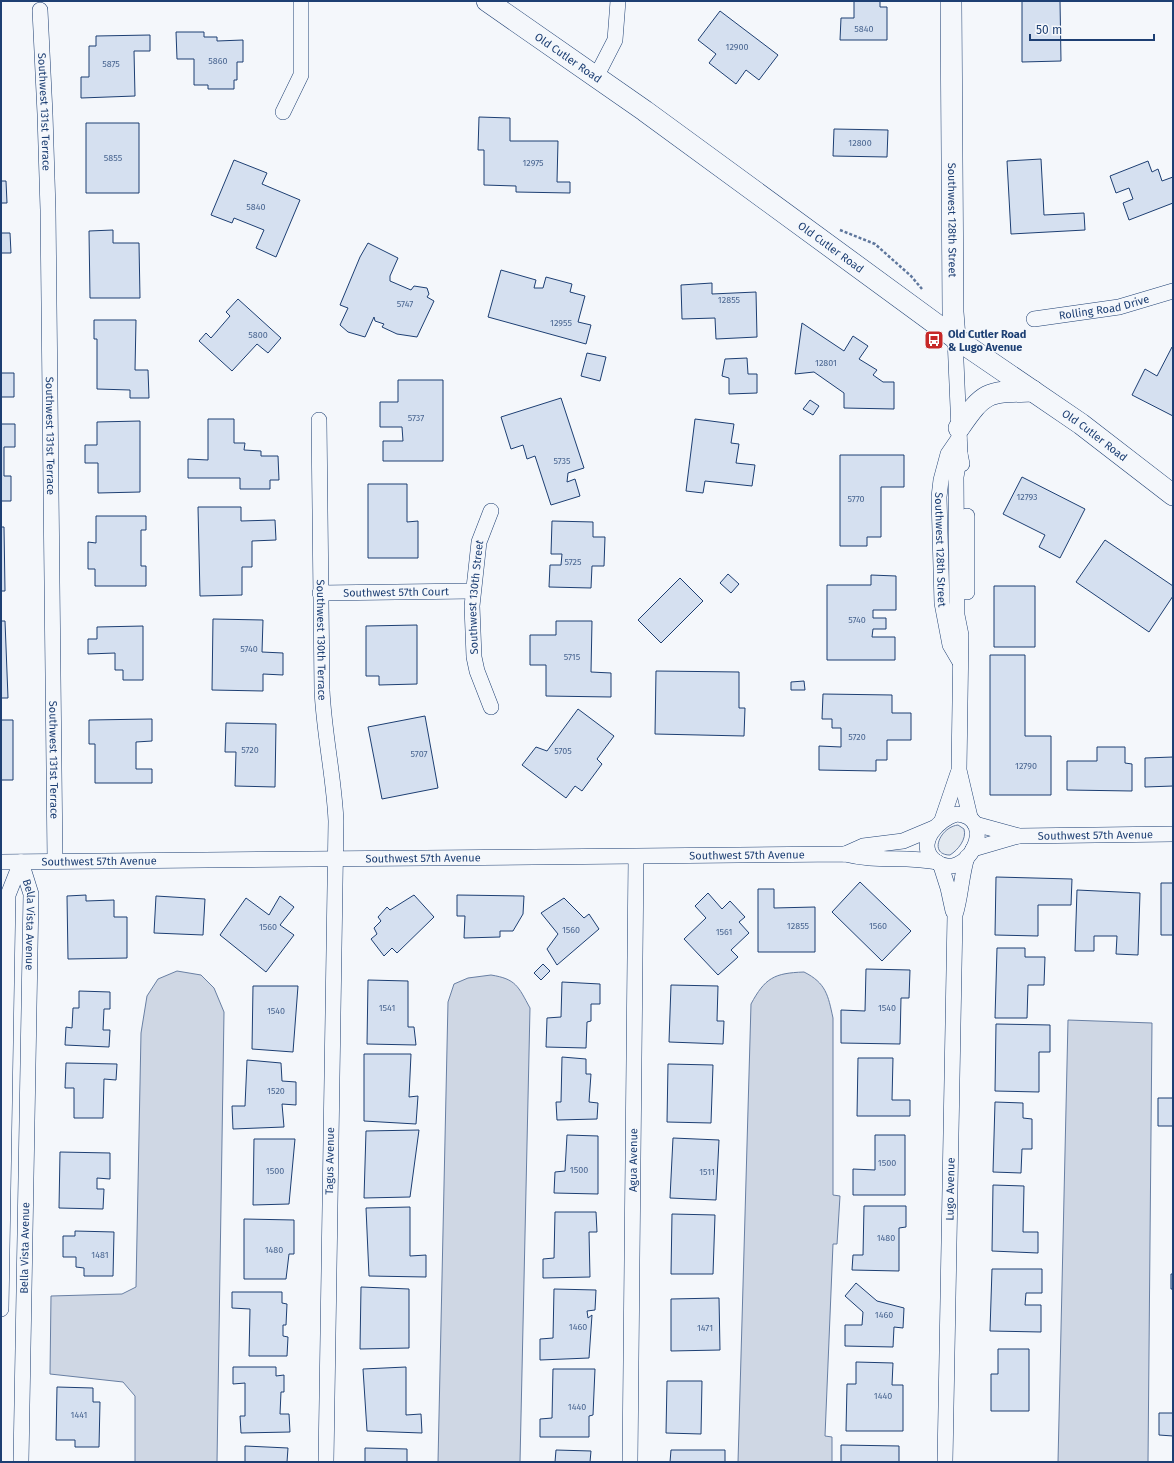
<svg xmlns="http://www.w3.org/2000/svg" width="1174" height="1463" viewBox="0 0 1174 1463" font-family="'Fira Sans',sans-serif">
  <rect width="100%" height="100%" fill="#f4f7fb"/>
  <path fill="#e3e9f0" stroke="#687fa3" d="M958,825L964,829C967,839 958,850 950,855C928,855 940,827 958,825Z"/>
  <path fill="#cfd7e4" stroke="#687fa3" d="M177,971L201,975L214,988L224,1012L217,1462H135V1396L123,1382L50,1374L51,1296L122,1294L136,1287L141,1033L147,996L158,979Z
    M804,972C826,983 828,995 833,1018V1195L840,1196L837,1244H833L825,1436L832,1437V1462H738L751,1004C765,978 774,973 804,972Z
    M491,975C516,979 518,986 530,1008L520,1462H438L448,1002L454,984L468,978Z
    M1068,1020L1152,1023L1148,1462H1058Z"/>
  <path fill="#d5e0f0" stroke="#1d3f73" d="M854,1H880V7H887V40H840L841,18H854Z
    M1022,1H1060L1061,61L1022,62Z
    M720,11L778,55L759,80L746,70L736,84L709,63L716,54L698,40Z
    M176,32H204V37H217V41L243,40V62H237V80H234V89H208V85H194V59H177Z
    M150,35V51H134L135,96L81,98V77H89V46H96V36Z
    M479,117L510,118V141H558L557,182H570V193L516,192V186L484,185V150H478Z
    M86,123H139V193H86Z
    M834,129L888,130L887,157L833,156Z
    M1041,159L1044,215L1084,213L1085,230L1011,234L1007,161Z
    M234,160L267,173L262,184L300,200L276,257L256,248L264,230L234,218L232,223L211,215Z
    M1148,161L1152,172L1158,169L1162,181L1173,177V203L1129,220L1123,203L1133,199L1129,188L1116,193L1110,176Z
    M1,181H6L7,203H1Z
    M113,230V243H139L140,298H90L89,231Z
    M1,233H10L11,253H1Z
    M368,243L398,258L390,276V281L411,290L414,286L427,288L429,294L427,297L434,301L417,337L397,334L382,327L384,324L375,321L374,317L365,337L348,332L340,325L348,308L340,305L360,257Z
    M501,270L536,280L534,288H543L546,277L572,284L570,292L585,296L578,322L591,325L586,344L488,317Z
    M712,283V294L756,292L757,337L716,339L715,318L682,319L681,285Z
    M238,299L281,338L268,353L257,344L232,371L199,341L206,333L211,338L230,316L226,312Z
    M94,320H136L135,370H148L149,398H130V390L97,389V339H94Z
    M802,323L844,351L853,336L868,346L859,359L877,370L873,375L883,382H894V409L844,408V393L814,372L795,374Z
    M1172,347L1173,348V416L1132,395L1145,369L1157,376Z
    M587,353L606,357L600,381L581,376Z
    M747,358L748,374H757V393L729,394V378L722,376L725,359Z
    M1,373H14V397H1Z
    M398,380H443V461H383V441H403L402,427H380V402H398Z
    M561,398L584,468L568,473L567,482L575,479L580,496L551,505L535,456L527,459L523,445L511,449L501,417Z
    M810,400L819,406L813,415L803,409Z
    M208,419H234V443H245L244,450L261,451V456H278L279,480H270V489H240V478H188V459L208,460Z
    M695,419L734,424L731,443L739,444L736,463L755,465L752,486L705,481L703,493L686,491Z
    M140,421V492L98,493V463H85V445H97V422Z
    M1,424H15V447H4V476H11V501H1Z
    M840,455H904V487H881V537H867V546H840Z
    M1022,477L1085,509L1060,558L1039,547L1045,535L1003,514Z
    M368,484H407V522L418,521V558H368Z
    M198,507H241V521L275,520L276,540L252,541V567H242V595L200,596Z
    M96,516H146V530H141V566H146V586H95V569H88V542L96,543Z
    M552,521L593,522V537H605L604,566H592L591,588L549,587L550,565H561L562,554H551Z
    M1,527H4L5,591H1Z
    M1105,540L1173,586V596L1149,632L1076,582Z
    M728,574L739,584L731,593L720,583Z
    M871,575L896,576V610H873V618H886V629H873L872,637H895V660H827V585H871Z
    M680,578L703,601L661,643L638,620Z
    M994,586H1035V647H994Z
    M213,619L263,620L262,652L283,653V675L263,674V691L212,690Z
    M1,621H5L8,698H1Z
    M556,621H592L591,672L611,673V697L546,696V665H530V635H556Z
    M417,625V684L379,685V676H366V626Z
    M143,626V680H123V670H115V653L88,654V639H97V627Z
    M990,655H1025V736H1051V795H990Z
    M656,671L739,672V708H745L744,736L655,734Z
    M804,681L805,690H791V682Z
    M823,694L892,695V713H911V740H887V760H876V771L819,770V746L841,747V728H832V719H822Z
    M578,709L614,736L597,759L602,764L582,791L575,786L566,798L522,765L536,747L547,751Z
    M425,716L438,788L382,799L368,727Z
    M152,719V741L136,742V769H152V783H95V744H89V720Z
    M1,720H13V780H1Z
    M226,723L276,724L275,787L235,786L236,752H225Z
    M1097,747H1125V763L1132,764V791L1067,790V761H1097Z
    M1173,757V786L1145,787V758Z
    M996,877L1072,879L1071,905H1038V936L995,935Z
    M860,882L911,931L882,961L832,912Z
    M1161,883H1173V935H1161Z
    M758,889H774V908L815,907V952H758Z
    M1077,890L1140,893L1138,955L1116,954L1117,936H1094V951H1075Z
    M708,893L722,909L730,901L745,917L739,922L749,933L731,950L738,957L718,975L684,939L706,918L695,906Z
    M86,895V901L114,900V917H127V958L68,959L67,896Z
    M414,895L434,917L397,953L392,948L384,956L371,939L377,934L374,928L381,921L378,917L387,907L390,910Z
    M457,895L524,896L523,914L513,931H500V937L464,938L465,916H457Z
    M156,896L205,899L203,935L154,933Z
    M280,896L294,907L280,925L294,935L266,972L220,935L246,898L269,915Z
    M564,898L584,918L589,914L599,929L557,965L547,949L558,934L541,913Z
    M997,948H1025V957H1045L1044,985H1028L1027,1018H995Z
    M543,964L550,971L541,980L534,973Z
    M866,969L910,970L909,998H901L900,1044L841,1043V1010L865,1011Z
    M368,980L408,981V1027H414L416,1045L367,1044Z
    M562,982L600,984V1004H591V1021L587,1022L586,1048L546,1047L547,1018L561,1017Z
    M671,985L718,986L717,1021H724L723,1044L669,1042Z
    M253,986H298L293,1052L252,1049Z
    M79,991L110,992V1009H104L103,1030H110L109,1047L65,1045L66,1027L72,1028L73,1008H79Z
    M996,1024L1050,1025V1052H1039V1092L995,1091Z
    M364,1054H411L409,1097L418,1096L416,1124L364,1121Z
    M562,1057L586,1059V1074H591L589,1102L598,1103L597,1119L557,1120L556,1102H561Z
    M858,1058H893L892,1100H910V1116H857Z
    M247,1060L281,1063L282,1081L296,1082V1105L282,1104L284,1127L233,1129L232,1106H245Z
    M66,1063L117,1064L116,1080L104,1079L103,1118H74V1088H65Z
    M668,1064L713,1065L711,1123L667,1122Z
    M1158,1098H1173V1126H1158Z
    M995,1102L1023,1103V1118L1032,1119V1149H1022L1021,1173L993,1172Z
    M419,1130L410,1197L364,1198L366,1131Z
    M567,1135L598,1136V1194L554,1193L555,1172L565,1171Z
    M875,1135H905V1195H853V1169L875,1170Z
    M673,1138L719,1140L716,1200L670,1198Z
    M254,1139H295L289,1204L253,1205Z
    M60,1152L110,1153V1179L97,1178V1189H104L103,1209L59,1208Z
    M993,1185L1024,1186L1023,1232H1038V1253L992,1251Z
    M864,1206H906V1227L899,1228V1271L852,1270L853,1255H863Z
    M410,1207V1256L426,1255V1277L369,1276L366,1208Z
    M555,1212H596L597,1232H589L590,1277L543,1278V1259L554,1258Z
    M672,1214L715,1215L713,1274H671Z
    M244,1219L294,1220V1254H289L286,1279H244Z
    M75,1231L114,1232L113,1276H84V1268L76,1267V1257H63V1236H75Z
    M992,1269H1042V1293H1026L1025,1305H1041V1332L990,1331Z
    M1171,1274H1173V1289H1171Z
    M856,1283L877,1301L904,1308L903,1328L894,1327L893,1347L845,1346V1325H862L863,1312L845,1296Z
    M361,1287L409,1289V1348L360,1349Z
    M554,1289L596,1290L595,1310L587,1311L588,1318L592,1315L589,1358L540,1360V1339L553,1338Z
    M232,1292H282V1303L287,1304L286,1325H283V1336L288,1337L287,1356H249L250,1309L232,1308Z
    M719,1298L720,1350L671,1351V1299Z
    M998,1349H1029V1411H991V1374H998Z
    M856,1362L893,1363L892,1385H903V1431H846L847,1384H856Z
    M233,1367H276V1376L284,1375V1392H281L280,1414H289L290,1432L241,1433L240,1416H245V1383L233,1384Z
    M406,1367V1415L421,1414L422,1433L367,1431L363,1369Z
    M553,1369H595L593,1415L589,1416V1437H540V1419L552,1418Z
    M667,1381H702L701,1434L666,1433Z
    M57,1387L93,1388V1402H100L99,1447H75V1440H56Z
    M1159,1413H1173V1436L1159,1435Z
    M841,1445L899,1446V1462H841Z
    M245,1446L288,1448L287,1462H245Z
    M365,1448L407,1449V1462H365Z
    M556,1450L591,1451L590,1462H555Z
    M671,1450H725V1462H670Z"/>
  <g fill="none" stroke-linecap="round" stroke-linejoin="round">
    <g stroke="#1d3f73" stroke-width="16">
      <g id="street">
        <path id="s1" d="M40,10L45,114L48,210L55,861"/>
        <path d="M596,77L615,40L618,1"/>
        <path d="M283,112L301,75V1"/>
        <path id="s2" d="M1034,319L1119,307L1173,291"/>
        <path d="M955,338L960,454L962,464"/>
        <path id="s3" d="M319,420L322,690C324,734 334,777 336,821L326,1462"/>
        <path id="s4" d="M959,438L948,454L941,480L939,497L942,603L950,645L960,662"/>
        <path d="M960,454L956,477L957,615L961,635L959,770L970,817"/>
        <path d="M967,516V592"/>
        <path id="s5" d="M320,593L472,591"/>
        <path id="s6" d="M491,707L477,671L474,657L472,606L479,542L491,511"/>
        <path d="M957,814C1000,818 966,885 935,861C914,844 939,818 957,814Z"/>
        <path d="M942,820L958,773"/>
        <path id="s7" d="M975,824L1019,836L1173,834"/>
        <path d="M973,849L1018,836"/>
        <path d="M845,854L863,846L903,841L934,828"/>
        <path id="s8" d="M1,862L845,854C876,862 905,856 937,862"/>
        <path id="s9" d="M21,862L31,894L21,1462"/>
        <path d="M941,866L948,888L953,911"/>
        <path d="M1,1309L8,895L21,862"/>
        <path id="s10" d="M630,1462L636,857"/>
        <path id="s11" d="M945,1462L955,915C961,897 961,876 967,857"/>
      </g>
    </g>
    <g stroke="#1d3f73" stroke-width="22">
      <g id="secondary">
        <path id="s12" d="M487,1L645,111L955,338L1081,424L1173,495"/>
        <path id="s13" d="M951,1L953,312L955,338"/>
        <path d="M959,428C985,390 988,392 1033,391"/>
      </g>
    </g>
    <path stroke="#5e769c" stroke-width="2.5" stroke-dasharray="3 2" stroke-linecap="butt" d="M840,230L875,244L911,276L922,289"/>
    <use href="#street" stroke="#f4f7fb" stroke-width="15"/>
    <use href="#secondary" stroke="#f4f7fb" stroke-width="21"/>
  </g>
  <defs>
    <g id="bus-square" transform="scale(1)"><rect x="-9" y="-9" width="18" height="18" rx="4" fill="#c62828" stroke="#f4f7fb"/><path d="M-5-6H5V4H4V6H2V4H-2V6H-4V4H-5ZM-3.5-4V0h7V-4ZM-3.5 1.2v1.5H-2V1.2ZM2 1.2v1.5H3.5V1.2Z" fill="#fff"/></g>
  </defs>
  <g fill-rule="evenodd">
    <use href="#bus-square" x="934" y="340"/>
  </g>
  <g text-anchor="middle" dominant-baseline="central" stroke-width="3" stroke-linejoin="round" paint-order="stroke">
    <g font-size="9" fill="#4b6792">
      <text x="864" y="29">5840</text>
      <text x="737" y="47">12900</text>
      <text x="218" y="61">5860</text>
      <text x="111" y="64">5875</text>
      <text x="860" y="143">12800</text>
      <text x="113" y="158">5855</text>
      <text x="533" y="163">12975</text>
      <text x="256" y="207">5840</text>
      <text x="729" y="300">12855</text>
      <text x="405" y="304">5747</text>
      <text x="561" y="323">12955</text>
      <text x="258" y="335">5800</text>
      <text x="826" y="363">12801</text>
      <text x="416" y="418">5737</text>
      <text x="562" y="461">5735</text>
      <text x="1027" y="497">12793</text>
      <text x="856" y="499">5770</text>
      <text x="573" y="562">5725</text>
      <text x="857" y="620">5740</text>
      <text x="249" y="649">5740</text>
      <text x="572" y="657">5715</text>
      <text x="857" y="737">5720</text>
      <text x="250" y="750">5720</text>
      <text x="563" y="751">5705</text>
      <text x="419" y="754">5707</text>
      <text x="1026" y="766">12790</text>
      <text x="798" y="926">12855</text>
      <text x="878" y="926">1560</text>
      <text x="268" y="927">1560</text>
      <text x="571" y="930">1560</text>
      <text x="724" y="932">1561</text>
      <text x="387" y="1008">1541</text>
      <text x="887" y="1008">1540</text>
      <text x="276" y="1011">1540</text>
      <text x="276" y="1091">1520</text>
      <text x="887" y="1163">1500</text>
      <text x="579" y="1170">1500</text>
      <text x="275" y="1171">1500</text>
      <text x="707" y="1172">1511</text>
      <text x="886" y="1238">1480</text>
      <text x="274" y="1250">1480</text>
      <text x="100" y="1255">1481</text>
      <text x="884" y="1315">1460</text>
      <text x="578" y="1327">1460</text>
      <text x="705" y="1328">1471</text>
      <text x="883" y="1396">1440</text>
      <text x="577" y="1407">1440</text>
      <text x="79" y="1415">1441</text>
    </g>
    <g font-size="11" fill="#1d3f73" stroke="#f4f7fb">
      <text stroke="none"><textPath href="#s12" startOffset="99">Old Cutler Road</textPath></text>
      <text stroke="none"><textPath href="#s1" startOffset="102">Southwest 131st Terrace</textPath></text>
      <text stroke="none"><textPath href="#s13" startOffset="219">Southwest 128th Street</textPath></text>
      <text stroke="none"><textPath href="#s12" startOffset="423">Old Cutler Road</textPath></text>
      <text stroke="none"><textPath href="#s2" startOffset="71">Rolling Road Drive</textPath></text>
      <text stroke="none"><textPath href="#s1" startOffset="426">Southwest 131st Terrace</textPath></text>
      <text stroke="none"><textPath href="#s12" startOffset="747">Old Cutler Road</textPath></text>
      <text stroke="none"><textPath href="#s4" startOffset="116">Southwest 128th Street</textPath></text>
      <text stroke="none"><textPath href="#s5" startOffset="76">Southwest 57th Court</textPath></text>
      <text stroke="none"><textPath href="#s6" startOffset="113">Southwest 130th Street</textPath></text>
      <text stroke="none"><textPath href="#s3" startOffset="220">Southwest 130th Terrace</textPath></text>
      <text stroke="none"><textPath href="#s1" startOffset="750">Southwest 131st Terrace</textPath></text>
      <text stroke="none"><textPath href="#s7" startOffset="122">Southwest 57th Avenue</textPath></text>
      <text stroke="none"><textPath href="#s8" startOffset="746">Southwest 57th Avenue</textPath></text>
      <text stroke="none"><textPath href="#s8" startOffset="422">Southwest 57th Avenue</textPath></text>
      <text stroke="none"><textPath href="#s8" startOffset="98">Southwest 57th Avenue</textPath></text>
      <text stroke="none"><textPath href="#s9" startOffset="64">Bella Vista Avenue</textPath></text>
      <text stroke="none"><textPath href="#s10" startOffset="302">Agua Avenue</textPath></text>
      <text transform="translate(330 1161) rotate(-89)">Tagus Avenue</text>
      <text stroke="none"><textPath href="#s11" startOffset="273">Lugo Avenue</textPath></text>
      <text transform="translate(25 1248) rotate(-89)">Bella Vista Avenue</text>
    </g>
    <g font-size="11" font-weight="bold" fill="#1d3f73" stroke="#f4f7fb" text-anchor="start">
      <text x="948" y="334">Old Cutler Road<tspan x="948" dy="13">&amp; Lugo Avenue</tspan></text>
    </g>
  </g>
  <rect width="1174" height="1463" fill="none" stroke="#1d3f73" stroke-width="4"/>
  <path d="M1030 34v6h124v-6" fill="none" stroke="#1d3f73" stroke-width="2"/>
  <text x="1036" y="34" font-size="12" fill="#1d3f73" stroke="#f4f7fb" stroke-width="3" paint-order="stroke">50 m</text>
</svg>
